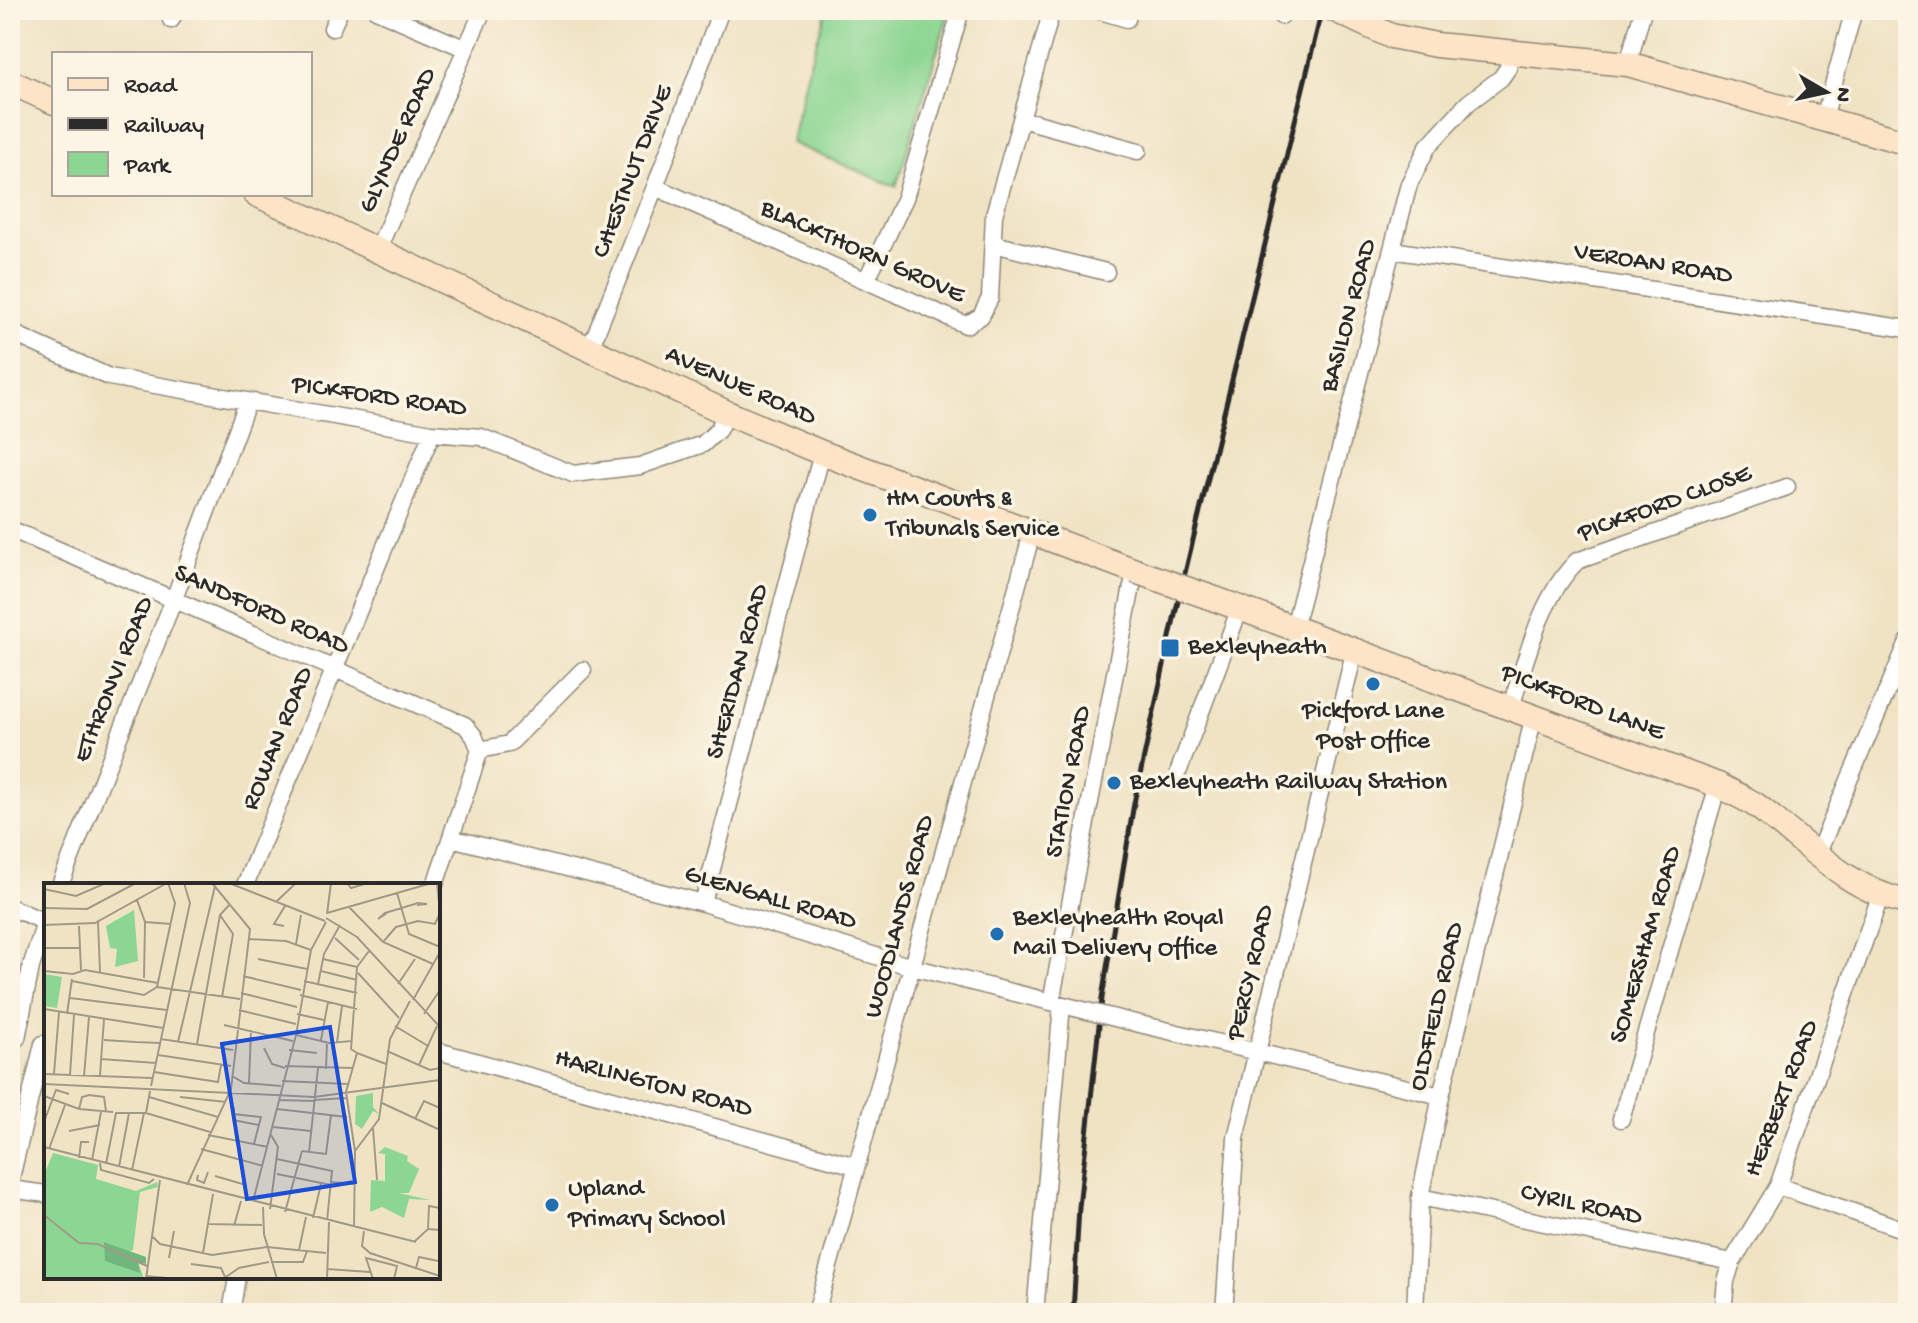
<svg xmlns="http://www.w3.org/2000/svg" width="1918" height="1323" viewBox="0 0 1918 1323" font-family="'Gochi Hand',sans-serif">
  <rect width="100%" height="100%" fill="#fcf5e5"/>
  <filter id="ink" filterUnits="userSpaceOnUse"><feTurbulence type="fractalNoise" baseFrequency=".0125" numOctaves="2"/><feDisplacementMap in="SourceGraphic" scale="16" xChannelSelector="R" yChannelSelector="G"/><feConvolveMatrix kernelMatrix="1 2 1 2 8 2 1 2 1" color-interpolation-filters="sRGB"/></filter>
  <filter id="wash" filterUnits="userSpaceOnUse"><feTurbulence type="fractalNoise" baseFrequency=".006" numOctaves="4" result="noise"/><feDisplacementMap in="SourceGraphic" scale="32" xChannelSelector="R" yChannelSelector="G"/><feGaussianBlur stdDeviation="1.8" result="paint"/><feColorMatrix in="noise" values="0 0 0 0 0 0 0 0 0 0 0 0 0 0 0 0 0 1.4 0 .05"/><feComposite in="paint" operator="in"/></filter>
  <g filter="url(#wash)">
    <rect width="100%" height="100%" fill="#f0e3c4"/>
    <path fill="#8cd693" stroke="#5c805f" stroke-width="2" d="M827,10L949,12L896,187L791,143L810,62Z"/>
  </g>
  <g filter="url(#ink)">
    <g fill="none" stroke-linecap="round" stroke-linejoin="round">
      <g stroke="#8e8778" stroke-width="19">
        <path id="street" d="M376,10L466,49
          M1097,10L1127,19
          M1280,10L1281,16
          M171,20L176,10
          M332,28L340,10
          M1628,64L1643,10
          M1824,118L1854,10
          M1022,119L1138,151
          M655,187L966,325L981,316L990,298L994,215L1052,10
          M994,244L1106,272
          M1392,250L1908,329
          M377,251L483,10
          M866,281L905,198L961,10
          M10,332L109,377L432,433L481,437L573,474L640,466L703,444L718,430L727,413
          M589,351L655,187L721,10
          M10,529L465,725L474,736L480,750
          M1294,627L1409,184L1428,146L1468,103L1501,78L1508,68L1510,51
          M1511,707C1527,657 1540,598 1577,561L1787,487
          M480,750L509,744L583,670
          M1179,770L1240,608
          M451,838L703,903L912,967L1075,1008
          M1817,855L1908,642
          M60,885L174,599L247,403
          M245,885L432,433
          M435,885L480,750
          M703,903L822,453
          M10,907L45,922
          M1051,1002L1135,571
          M1127,1021L1441,1096
          M17,1038L31,967L46,919
          M438,1051L856,1166
          M1621,1119L1718,785
          M10,1182L43,1044
          M1778,1186L1908,1231
          M10,1189L46,1194
          M1420,1197L1732,1262
          M231,1313L237,1277
          M816,1313L1032,533
          M1035,1313L1062,1005
          M1224,1313L1236,1138L1355,649
          M1415,1313L1420,1197L1441,1096L1534,716
          M1723,1313L1726,1281L1732,1262L1778,1186L1880,897"/>
      </g>
      <g stroke="#8e8778" stroke-width="27">
        <path id="secondary" d="M1335,10L1391,36L1436,45L1628,64L1908,143
          M10,82L54,102
          M256,194L727,413L822,453L1135,571
          M1215,599L1718,785C1731,792 1745,798 1757,806C1804,841 1848,891 1908,902"/>
      </g>
      <use href="#street" stroke="#fff" stroke-width="16"/>
      <use href="#secondary" stroke="#fee4c6" stroke-width="24"/>
      <path stroke="#2b2b2b" stroke-width="5" d="M1073,1313L1079,1207L1102,998L1134,803L1175,614L1322,10"/>
      <g stroke="#8e8778" stroke-width="19" stroke-linecap="butt">
        <path id="street-bridge" d="M1075,1008L1127,1021"/>
      </g>
      <g stroke="#8e8778" stroke-width="27" stroke-linecap="butt">
        <path id="secondary-bridge" d="M1135,571L1215,599"/>
      </g>
      <use href="#street-bridge" stroke="#fff" stroke-width="16"/>
      <use href="#secondary-bridge" stroke="#fee4c6" stroke-width="24"/>
    </g>
  </g>
  <g fill="#1f6fb2" stroke="#fcf5e5" stroke-width="3">
    <circle cx="870" cy="515" r="8"/>
    <rect x="1160" y="638" width="20" height="20" rx="4"/>
    <circle cx="1373" cy="684" r="8"/>
    <circle cx="1114" cy="783" r="8"/>
    <circle cx="997" cy="934" r="8"/>
    <circle cx="552" cy="1205" r="8"/>
  </g>
  <g text-anchor="middle" dominant-baseline="central" stroke-width="7" stroke-linejoin="round" paint-order="stroke">
    <g font-size="26" fill="#2b2b2b" stroke="#fcf5e5">
      <text transform="translate(399 141) rotate(-66)">GLYNDE ROAD</text>
      <text transform="translate(634 172) rotate(-69)">CHESTNUT DRIVE</text>
      <text transform="translate(862 253) rotate(24)">BLACKTHORN GROVE</text>
      <text transform="translate(1653 265) rotate(9)">VEROAN ROAD</text>
      <text transform="translate(1350 316) rotate(-75)">BASILON ROAD</text>
      <text transform="translate(740 387) rotate(24)">AVENUE ROAD</text>
      <text transform="translate(379 398) rotate(8)">PICKFORD ROAD</text>
      <text transform="translate(1665 505) rotate(-20)">PICKFORD CLOSE</text>
      <text transform="translate(261 611) rotate(24)">SANDFORD ROAD</text>
      <text transform="translate(739 672) rotate(-75)">SHERIDAN ROAD</text>
      <text transform="translate(115 680) rotate(-68)">ETHRONVI ROAD</text>
      <text transform="translate(1582 704) rotate(21)">PICKFORD LANE</text>
      <text transform="translate(279 739) rotate(-68)">ROWAN ROAD</text>
      <text transform="translate(1070 782) rotate(-79)">STATION ROAD</text>
      <text transform="translate(770 899) rotate(16)">GLENGALL ROAD</text>
      <text transform="translate(901 917) rotate(-75)">WOODLANDS ROAD</text>
      <text transform="translate(1647 945) rotate(-74)">SOMERSHAM ROAD</text>
      <text transform="translate(1252 973) rotate(-77)">PERCY ROAD</text>
      <text transform="translate(1438 1007) rotate(-77)">OLDFIELD ROAD</text>
      <text transform="translate(653 1085) rotate(15)">HARLINGTON ROAD</text>
      <text transform="translate(1783 1099) rotate(-69)">HERBERT ROAD</text>
      <text transform="translate(1581 1206) rotate(12)">CYRIL ROAD</text>
    </g>
    <g font-size="26" fill="#2b2b2b" stroke="#fcf5e5" text-anchor="start">
      <text x="886" y="500">HM Courts &amp;<tspan x="886" dy="30">Tribunals Service</tspan></text>
      <text x="1188" y="648">Bexleyheath</text>
      <text x="1373" y="712" text-anchor="middle">Pickford Lane<tspan x="1373" dy="30">Post Office</tspan></text>
      <text x="1130" y="783">Bexleyheath Railway Station</text>
      <text x="1013" y="919">Bexleyhealth Royal<tspan x="1013" dy="30">Mail Delivery Office</tspan></text>
      <text x="568" y="1190">Upland<tspan x="568" dy="30">Primary School</tspan></text>
    </g>
  </g>
  <g transform="translate(44 883)">
    <rect width="396" height="396" fill="#f0e3c4"/>
    <path d="M90,27L94,78L71,84L73,66L66,65L62,43ZM0,91L18,94L13,125L0,123ZM329,210V224L335,231L329,228L318,246L311,241L312,213ZM341,264L364,273L363,278L375,286L365,310H355L386,317L365,316L360,335L338,324L326,329L327,297L341,298V271L334,270ZM9,270L54,282L52,296L92,308L113,299L114,304L96,309L89,367L80,370L102,374L94,379L100,396H0V292Z" fill="#8cd693"/>
    <path d="M60,359L102,374V381L94,379L96,390L61,378Z" fill="#71b77d"/>
    <path fill="none" stroke="#a19987" stroke-width="2" d="M185,0L281,38M303,0L307,5L324,0M0,6L32,13L62,0M353,10L365,51L396,64M93,17L101,39L100,95M233,18L252,0M305,24L339,59L389,81M0,25L43,26L92,0M283,30L388,0M343,30L334,36L341,30L374,20L383,21L373,22M283,31L287,0M176,32L189,51L178,114M282,35L313,54L396,144M54,39L56,89M101,39L127,41M0,42L51,40L123,0M35,43L37,87M240,43L230,41L241,23M291,55L315,77M204,56L242,58L267,67M339,59L352,44L374,38L391,41L396,30L393,0M252,61L257,32M0,65H37M214,76L263,86M279,76L313,84M0,88L29,91M277,88L313,97M314,90L355,135M29,91L41,87L114,100M199,93L257,107M28,98L100,112L113,104M260,98L313,110M274,101L280,71L296,42M354,101L371,76M113,104L131,20L124,0M113,104L196,116M197,110L253,124M256,112L313,126M26,115L123,127M369,117L396,69M0,126L119,145M195,127L252,141M23,131L28,96M253,131L280,137M380,131L396,107M180,142L249,158M351,143L384,163M252,152L285,160L308,158M117,156L189,167M60,157L92,159H84M277,157L284,119M92,159L116,160M134,159L171,3M293,159L298,123M153,161L176,32L186,21M220,165L228,181L241,185M245,167L273,170M343,168L386,187L396,185M313,170L307,166L313,84L325,68M313,170L342,181M114,172L187,183M57,176L112,180M375,182L393,143M241,183L309,185M282,186L283,159M110,189L174,199L177,182M0,191L108,195M10,191L15,129M26,192L30,132M56,192L60,136M40,193L45,134M188,193L200,200L237,203M238,198L304,201M205,200L207,147M0,201L270,214L396,197M107,203L146,20L140,0M106,208L102,230L166,249M0,213L35,226L69,229M105,214L174,234M136,214L182,219M235,217L271,218M271,217L302,215M338,220L396,247M190,225L189,231L217,234L210,261M35,226L38,214L45,212L60,214L62,228M233,226L303,234M371,236L380,218L396,225M189,237L215,242M0,239L12,207L25,211M229,244L267,248M329,245L333,297M25,248L56,242M164,252L224,264M0,264L372,359M5,266L21,222M157,266L219,283M258,268L282,271L287,232M311,268L335,236L346,156L366,118M265,269L274,185M35,275L37,259H45M233,276L288,288L283,338M48,277L57,229M56,280L57,287L105,300L110,296M62,281L72,230H100L88,287M75,284L85,230M233,291L287,302M154,292L153,297L160,300L164,289M171,293L202,302M287,299L312,301M143,302L187,206L206,46L168,0M209,318L252,152L267,67L282,39M219,324L220,351L233,396M226,326L234,264L227,252M241,329L258,268M0,332L35,360L54,361L103,383M269,335L277,301M165,341L218,342M190,343L197,318M310,344L311,268L302,209L313,170M384,346L385,323L396,325M320,348L318,363L326,370L396,393M109,354L116,361L168,372L223,364M370,359L384,346L396,347M223,364L282,370M255,367L262,334M159,370L169,311M125,375L130,348M227,379H259L263,368M147,381L177,385L181,394M372,385L375,374L394,378M283,386L326,389M102,393L133,396M102,396L116,297M179,396L195,385L225,379M283,396L285,339M329,396L322,375L353,383L350,396"/>
    <path fill="#1d4ed8" fill-opacity="0.15" stroke="#1d4ed8" stroke-width="4" d="M286,144L311,299L203,316L178,161Z"/>
    <rect width="396" height="396" fill="none" stroke="#2b2b2b" stroke-width="4"/>
  </g>
  <rect width="1918" height="1323" fill="none" stroke="#fcf5e5" stroke-width="40"/>
  <rect x="52" y="52" width="260" height="144" fill="#fcf5e5" stroke="#a8a49b" stroke-width="2"/>
  <rect x="68" y="78" width="40" height="12" fill="#fee4c6" stroke="#a8a49b" stroke-width="2"/>
  <text x="124" y="92" font-size="24" fill="#2b2b2b">Road</text>
  <rect x="68" y="118" width="40" height="12" fill="#2b2b2b" stroke="#a8a49b" stroke-width="2"/>
  <text x="124" y="132" font-size="24" fill="#2b2b2b">Railway</text>
  <rect x="68" y="152" width="40" height="24" fill="#8cd693" stroke="#a8a49b" stroke-width="2"/>
  <text x="124" y="172" font-size="24" fill="#2b2b2b">Park</text>
  <g transform="translate(1826 92) rotate(99)" stroke="#fcf5e5" stroke-width="6" paint-order="stroke">
  <path d="M0-6L14 30L0 20L-14 30Z" fill="#2b2b2b"/>
  <text y="-12" font-size="22" font-weight="bold" text-anchor="middle" fill="#2b2b2b">N</text>
  </g>
</svg>
